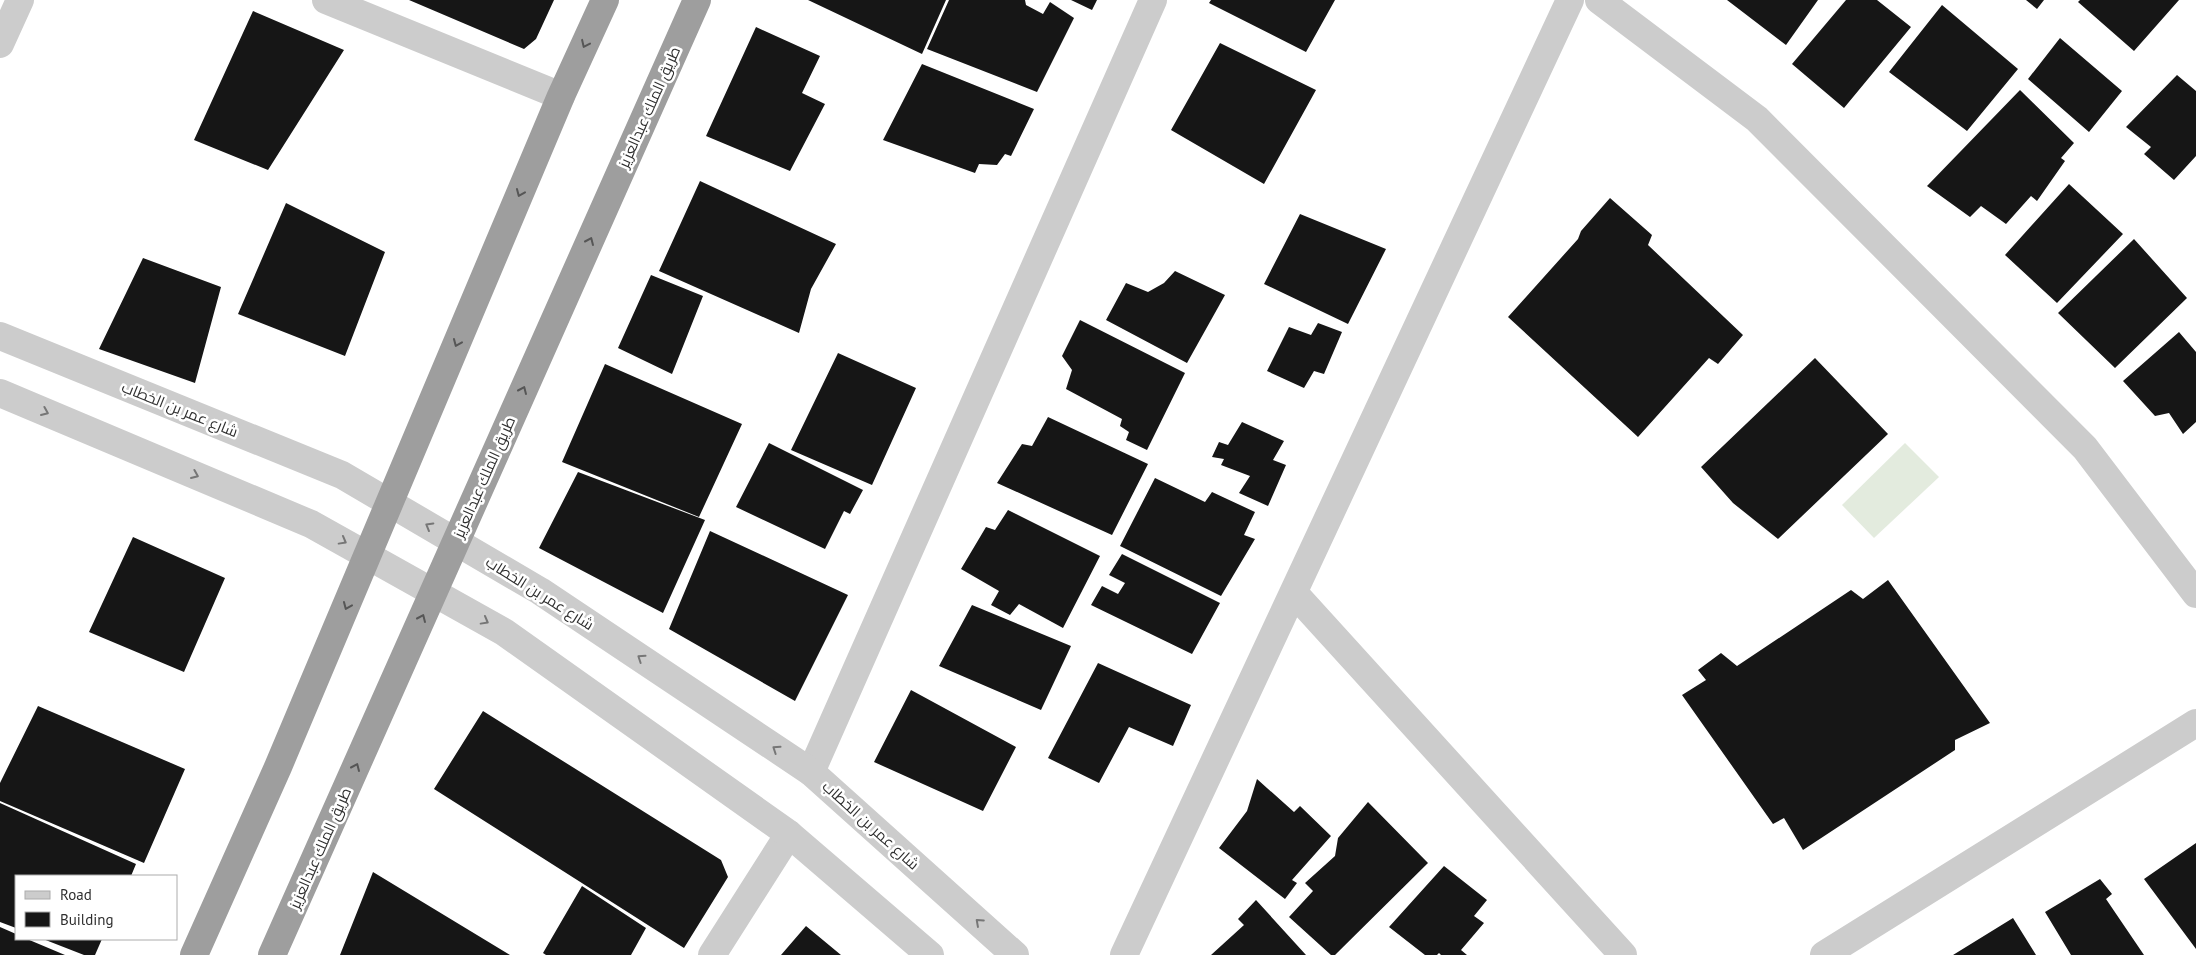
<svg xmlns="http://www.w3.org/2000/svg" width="2196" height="955" viewBox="0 0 2196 955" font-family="'PT Sans',Cairo,sans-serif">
  <rect width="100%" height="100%" fill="#fff"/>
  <path fill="#e3ebde" d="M1905,443L1939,477L1874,538L1842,505Z"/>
  <path fill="#161616" d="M409,0H554L536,39L524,49Z
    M808,0H946L922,54Z
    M949,0H1025L1026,5L1043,14L1050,2L1074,18L1037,92L927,49Z
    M1071,0H1097L1092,10Z
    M1211,0H1335L1306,52L1209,3Z
    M1727,0H1818L1786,45Z
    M1846,0H1877L1911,27L1844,108L1792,64Z
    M2026,0H2044L2037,9Z
    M2080,0H2179L2134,51L2078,2Z
    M1942,5L2018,69L1967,131L1889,72Z
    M253,11L344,50L268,170L194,140Z
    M756,27L820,56L802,93L825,104L790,171L706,136Z
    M2060,38L2122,91L2089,132L2028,79Z
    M1220,43L1316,90L1264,184L1171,130Z
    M922,64L1034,109L1011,156L1005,154L997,165L979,164L975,173L883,140Z
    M2177,75L2196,91V156L2174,180L2144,154L2151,147L2126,127Z
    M2020,90L2074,143L2061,158L2065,161L2037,201L2031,196L2006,224L1981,206L1970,217L1927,186Z
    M700,181L836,244L811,289L799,333L659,271Z
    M2069,184L2123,234L2057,303L2005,255Z
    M1610,198L1652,235L1648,245L1743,335L1718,364L1709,358L1638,437L1508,317L1578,239L1581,231Z
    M286,203L385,252L345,356L238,314Z
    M1300,214L1386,249L1348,324L1264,284Z
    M2134,239L2187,298L2115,368L2058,313Z
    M143,258L221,287L195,383L99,349Z
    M1175,271L1225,295L1187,363L1106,320L1126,283L1148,292L1164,283Z
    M651,275L703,296L672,374L618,348Z
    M1080,320L1185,373L1147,450L1126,440L1129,432L1120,426L1122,419L1066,389L1072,370L1062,356Z
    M1318,323L1342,332L1324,374L1314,371L1304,388L1267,371L1289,327L1311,335Z
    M2179,332L2196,352V422L2183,434L2169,413L2155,416L2123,381Z
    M838,353L916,388L872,485L791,450Z
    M1815,358L1888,434L1778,539L1733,503L1701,467Z
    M605,364L742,424L699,517L562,462Z
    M1048,417L1148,464L1112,535L997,483L1022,444L1032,446Z
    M1242,422L1284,441L1273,460L1286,465L1268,506L1239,493L1250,476L1221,465L1224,459L1212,457L1219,442L1228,445Z
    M769,443L863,490L850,514L844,511L825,549L736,507Z
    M578,472L705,520L663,613L539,548Z
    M1155,478L1205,502L1212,492L1255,512L1244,535L1255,539L1221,596L1120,546Z
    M1008,510L1100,556L1063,628L1019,604L1010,615L991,605L999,591L961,569L986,527L995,530Z
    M710,531L848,595L795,701L669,629Z
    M133,537L225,578L184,672L89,632Z
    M1122,554L1220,603L1192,654L1091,605L1102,586L1118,594L1125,583L1109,575Z
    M1888,580L1990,723L1955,740V750L1803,850L1784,818L1773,824L1682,695L1706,680L1698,670L1721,653L1737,666L1851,590L1863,599Z
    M972,605L1071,646L1041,710L939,666Z
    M1098,663L1191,705L1173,746L1129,727L1099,783L1048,758Z
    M911,690L1016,747L983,811L874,762Z
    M38,706L185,769L144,863L0,801V783Z
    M483,711L721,860L728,877L684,948L434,789Z
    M1257,779L1294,812L1300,806L1331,836L1292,880L1297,883L1285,899L1219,848L1247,811Z
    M1368,802L1428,863L1335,955H1331L1289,917L1313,891L1305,883L1335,856L1338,838Z
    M0,803L136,864L131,876H16V928L0,922Z
    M2196,843V949L2144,879Z
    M1444,866L1487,900L1474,916L1484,923L1461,950L1467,955H1441L1439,953L1437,955H1425L1389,927Z
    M373,872L510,955H340Z
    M2100,879L2112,894L2106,899L2144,955H2071L2045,912Z
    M582,886L646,928L631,955H546L543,953Z
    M1256,900L1306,955H1211L1244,925L1238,919Z
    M2013,918L2036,955H1953Z
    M806,926L841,955H781Z
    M0,927L16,934V939H27L65,955H0Z
    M43,939H102L95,955H84Z"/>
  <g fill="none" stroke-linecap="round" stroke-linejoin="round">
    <path stroke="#ccc" stroke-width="28" d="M326,0L561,96
      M1599,0L1757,119L2085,448L2196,594
      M0,44L20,0
      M1294,593L1623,955
      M811,772L1153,0
      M712,955L789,834
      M1124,955L1570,0
      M1824,955L2196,723"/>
    <path stroke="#ccc" stroke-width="28" d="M0,336L342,475L540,591L811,772L1015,955
      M0,393L311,524L504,632L789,834L930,955"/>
    <path stroke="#9e9e9e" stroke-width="28" d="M194,955L278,767L561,96L605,0
      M272,955L697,0"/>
  </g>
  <defs><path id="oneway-chevron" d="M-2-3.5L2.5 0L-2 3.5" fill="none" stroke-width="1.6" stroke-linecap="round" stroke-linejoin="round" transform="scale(1.25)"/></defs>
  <g stroke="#565656">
    <use href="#oneway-chevron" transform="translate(585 44) rotate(115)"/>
    <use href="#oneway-chevron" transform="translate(520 193) rotate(113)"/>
    <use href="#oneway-chevron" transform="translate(590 241) rotate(-66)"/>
    <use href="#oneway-chevron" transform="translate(457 343) rotate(113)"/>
    <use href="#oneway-chevron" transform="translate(523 390) rotate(-66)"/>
    <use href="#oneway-chevron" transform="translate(347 606) rotate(113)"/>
    <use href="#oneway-chevron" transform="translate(422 618) rotate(-66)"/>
    <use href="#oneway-chevron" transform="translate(356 767) rotate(-66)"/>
  </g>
  <g stroke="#767676">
    <use href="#oneway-chevron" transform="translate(45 412) rotate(23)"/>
    <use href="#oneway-chevron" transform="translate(195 475) rotate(23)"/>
    <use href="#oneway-chevron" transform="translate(429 526) rotate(-150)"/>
    <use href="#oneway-chevron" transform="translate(343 541) rotate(29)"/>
    <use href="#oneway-chevron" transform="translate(485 621) rotate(29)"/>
    <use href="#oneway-chevron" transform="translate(641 658) rotate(-146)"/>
    <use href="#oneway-chevron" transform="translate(776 749) rotate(-146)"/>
    <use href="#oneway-chevron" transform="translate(979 922) rotate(-138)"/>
  </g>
  <g text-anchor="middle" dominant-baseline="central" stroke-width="5" stroke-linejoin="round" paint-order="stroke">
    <g font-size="15" fill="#2f2f2f" stroke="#fff">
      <text transform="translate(649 107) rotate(-66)">طريق الملك عبدالعزيز</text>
      <text transform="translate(180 409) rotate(22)">شارع عمر بن الخطاب</text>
      <text transform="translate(484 477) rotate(-66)">طريق الملك عبدالعزيز</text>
      <text transform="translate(540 593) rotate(32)">شارع عمر بن الخطاب</text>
      <text transform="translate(871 825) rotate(42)">شارع عمر بن الخطاب</text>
      <text transform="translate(320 848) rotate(-66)">طريق الملك عبدالعزيز</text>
    </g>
  </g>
  <rect x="15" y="875" width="162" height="65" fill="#ffffff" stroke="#acacac"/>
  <rect x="25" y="891" width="25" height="8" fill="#cccccc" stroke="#acacac"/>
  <text x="60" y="900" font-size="15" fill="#2f2f2f">Road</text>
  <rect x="25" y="912" width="25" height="15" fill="#161616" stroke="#acacac"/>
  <text x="60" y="925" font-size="15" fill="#2f2f2f">Building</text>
</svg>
